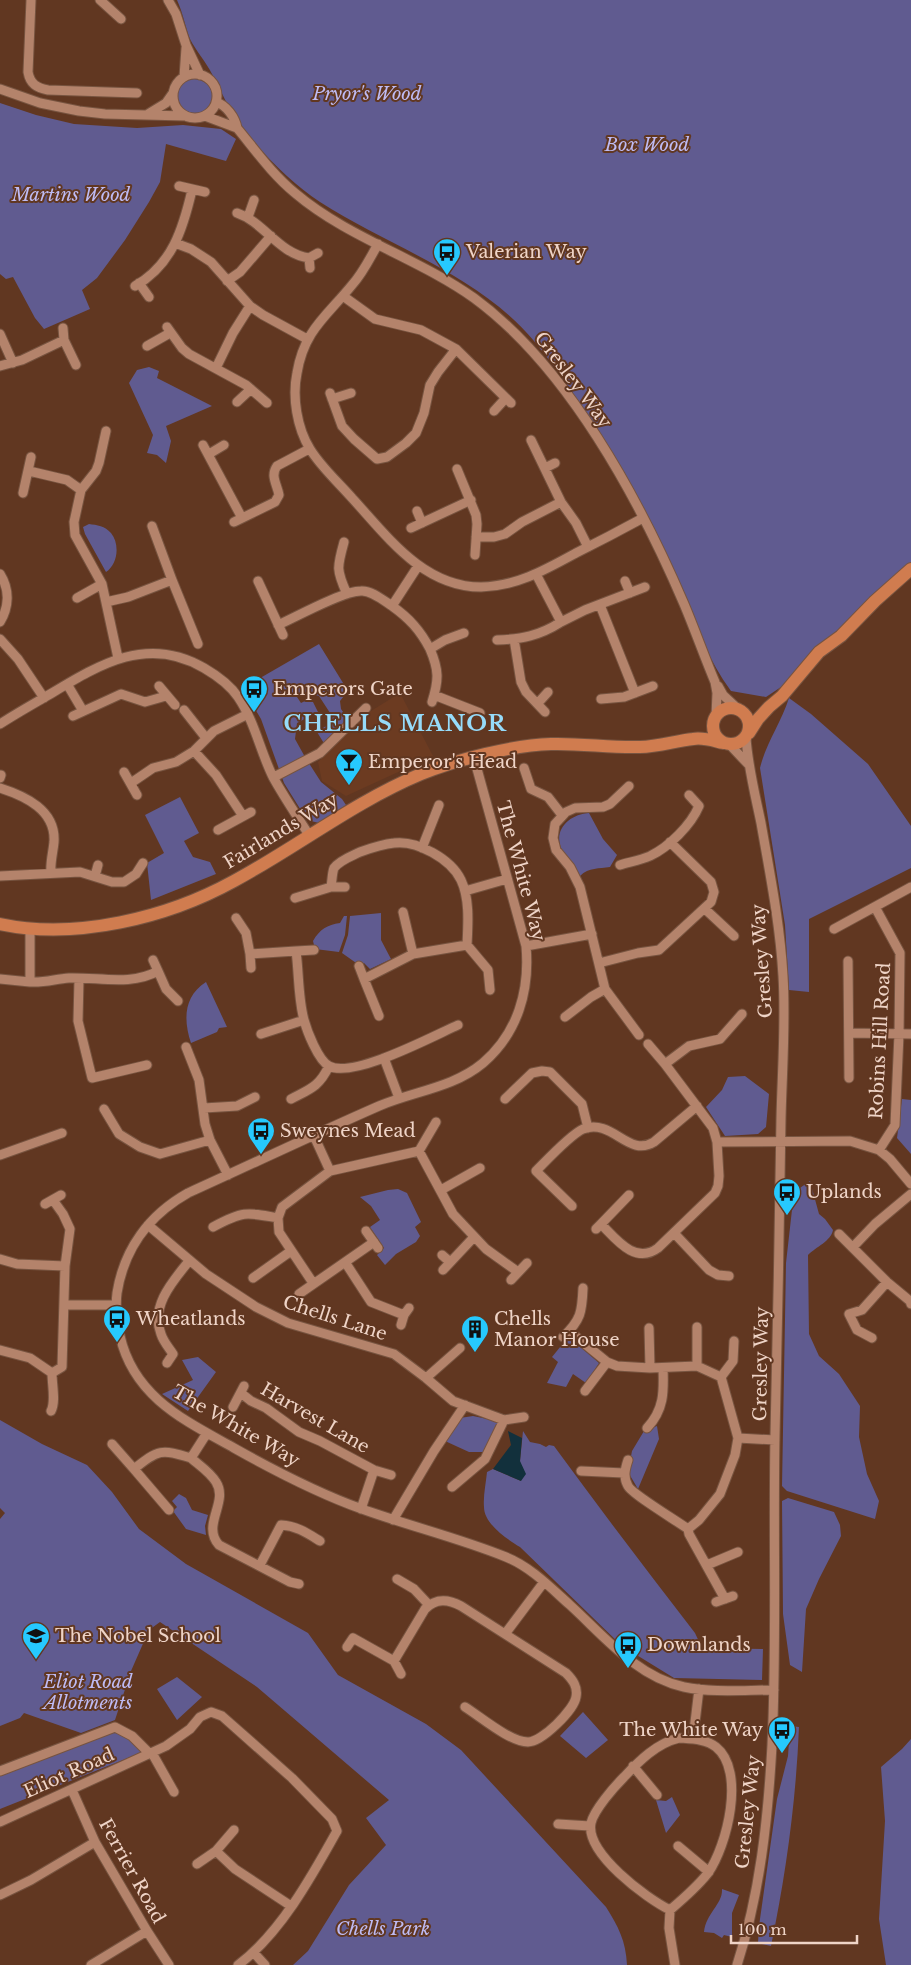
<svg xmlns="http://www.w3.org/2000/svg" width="911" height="1965" viewBox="0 0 911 1965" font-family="'Libre Baskerville',serif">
  <rect width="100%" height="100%" fill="#613721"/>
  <path fill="#6c3b21" d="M400,693L433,756L346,796L322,781L318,762L363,716Z"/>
  <path fill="#605b90" d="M177,0H911V565L784,685L766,697L731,691C709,662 697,626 680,594C637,507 597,416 534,341C479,275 390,247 320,202C288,181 251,143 231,111C224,99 219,86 212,74C206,62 196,51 190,39C185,26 183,13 177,0Z
    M175 98a19 19 0 1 1 38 0a19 19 0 1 1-38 0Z
    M0,103L36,115L74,124L137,128L183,125L221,129L236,139L226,161L166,144L160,182L149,202L125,240L97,278L82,290L90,309L44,329L35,318L13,277L6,279L0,274Z
    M149,367L159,371L157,378L212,406L166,426L171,441L166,463L157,455L147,453L153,435L129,383L137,370Z
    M89,524C97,525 105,526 111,533C120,544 118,564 106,572L85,534L83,527Z
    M319,644L348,691L340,701L341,709L348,719L325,745L317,732L329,724L332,716L319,696L304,692L297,697L301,703L305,701L313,702L318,712L297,723L295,739L305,757L321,782L342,799L346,805L319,823L307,820L284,783L261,719L245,692L255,681Z
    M789,698L811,714L868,764L911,826V868L809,919V992L789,990L785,925L760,768C766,743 781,723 789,698Z
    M180,797L199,833L184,841L193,857L210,862L216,874L151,900L147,863L164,853L145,815Z
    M589,813L603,839L617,855L610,867C599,869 589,867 580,876C575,867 567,860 562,850C552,830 570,814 589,813Z
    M381,913V940L391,959L370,969L364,963L359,965L342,953L348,935L350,916Z
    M344,916H347L345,935L339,952L315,949L313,941C320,929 327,925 340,923Z
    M206,982L227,1027L219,1028L217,1032L191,1043C183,1019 184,996 206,982Z
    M745,1076L769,1094L766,1127L758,1134L725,1136L706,1107L722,1090L728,1077Z
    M902,1099L911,1100V1154L897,1138Z
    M810,1181L819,1214L825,1219L833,1230C831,1241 816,1247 808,1255L809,1334L819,1356L839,1374L860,1406L859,1437L867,1474L879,1501L875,1519L787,1491L782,1486L786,1263L794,1192Z
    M398,1189L407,1193L421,1222L415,1227L420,1236L416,1242L396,1254L385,1265L377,1255L384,1248L370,1227L380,1220L371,1206L360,1197L388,1190Z
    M572,1340L599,1363L586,1383L573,1374L566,1387L547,1383L558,1362L552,1357L565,1341Z
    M198,1357L216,1372L188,1411L162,1394L193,1380L182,1360Z
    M473,1416L497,1421L499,1423L484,1452H469L445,1441L460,1418Z
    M0,1420L42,1444L87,1465L112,1492L139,1529L186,1564L308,1633L338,1675L426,1724L461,1750L606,1907C618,1926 626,1941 627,1965H293L308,1951L349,1885L386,1845L366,1818L389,1800L257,1687L160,1622L149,1630L131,1671L115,1720L81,1733L24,1713L20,1718L0,1726V1519L5,1513L0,1508Z
    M657,1426L659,1439L638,1489L628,1472L632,1451L644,1431Z
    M523,1431L530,1442L540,1444L546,1447L549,1445L554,1446C600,1509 647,1571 695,1633L702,1648L763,1649L762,1680L674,1678L622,1646L520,1547C507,1539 484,1524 484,1507C483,1496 486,1483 487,1472L493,1469L521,1481L520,1461Z
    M179,1494L186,1498L192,1510L208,1515L205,1526L206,1535L186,1529L173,1511L177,1507L172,1501Z
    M788,1498L834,1512L840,1525L841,1536L819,1579L806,1609L802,1672L790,1665L783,1614L782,1501Z
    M177,1677L202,1697L177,1720L157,1689Z
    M583,1712L608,1740L586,1758L560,1736Z
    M790,1726L799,1727C796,1801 786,1874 771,1946L758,1943L759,1926L777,1799L788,1756Z
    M115,1731L130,1738L143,1752L0,1809V1774Z
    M911,1739V1965H886L879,1919L885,1821L881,1767L902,1749Z
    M672,1797L680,1815L666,1833L656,1800L666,1801Z
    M722,1889L739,1895L732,1913V1937L724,1935L722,1938L714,1933L704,1932C706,1913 723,1904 722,1889Z"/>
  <path fill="#12303c" d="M508,1431L522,1438L520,1461L526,1474L521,1481L493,1469L511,1445Z"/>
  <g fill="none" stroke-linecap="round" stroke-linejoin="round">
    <g stroke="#775440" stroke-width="11">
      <path id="minor" d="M31,0L28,72C30,84 37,88 48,90L137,93
        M100,0L121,19
        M168,0L176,14L186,45L200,75
        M173 96a22 22 0 1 1 44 0a22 22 0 1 1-44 0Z
        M184,77L186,48
        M0,89L40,103L79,111L105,114L186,116
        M216,102C226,105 235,117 237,128C256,151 272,174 295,193C348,238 418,258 474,298C568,367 639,499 684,604C695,630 704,656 715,682L717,693L716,716
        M148,114L166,103L173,93
        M205,116L237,128
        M179,186L205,192
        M237,213C264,222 279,254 309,258L310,268
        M248,217L254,200
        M175,243L191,249L211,262L250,306L263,315L307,339
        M378,244C370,258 363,273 352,285C327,316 304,330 297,373C292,397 297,428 310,449C321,467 338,482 352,498C387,536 423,587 481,587C517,586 545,570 576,553C598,542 621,530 643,518
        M309,258L318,253
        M227,281L240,272L271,236
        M139,283L149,297
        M135,286C172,265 183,229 192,190
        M343,296L375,319L421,330L456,349L511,403
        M167,327L182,348L189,354L246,385L267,403
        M63,328L64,340L76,365
        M0,334L13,363
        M147,346L170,333
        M0,366L22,360L64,340
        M216,368L233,333L250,306
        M330,393L342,426L354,439L377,459L387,457L406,443L416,433L424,413L430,385L438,372L456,349
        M332,399L351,393
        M237,402L251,389
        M494,411L505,399
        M106,431L99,463L96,471L81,490L74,522L75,535L102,584L118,658
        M531,440L561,502L576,523L588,547
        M203,445L242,518
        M209,454L224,445
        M545,468L555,463
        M457,469L476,515L477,524L475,555
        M29,471L67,480L81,490
        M23,493L31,457
        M417,511L422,523
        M234,522L275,502L279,495C277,484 270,476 277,466L309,449
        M152,526L172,580L198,644
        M411,528L471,500
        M476,537H494L505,534L522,522L561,502
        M344,542C337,567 336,570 347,594
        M418,566L392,606C409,618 420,630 430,649L445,640L464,633
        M0,574C10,590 9,607 0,622
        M536,574L561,622L585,610L645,587
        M258,581L283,635
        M625,581L630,593
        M77,598L102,584
        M106,602L128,597L172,580
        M600,605L635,693
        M278,625C296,617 343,591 361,591C371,590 383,600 392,606
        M0,639L18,659L44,698
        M514,639L521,682L526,692L545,712
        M497,640C522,639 539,636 561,622
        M430,649C439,670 439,680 432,702
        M67,684L83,711
        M159,686L175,705
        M718,686L723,695L738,709
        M434,695L480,713
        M601,699L624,697L653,686
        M538,703L548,692
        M184,710L206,738
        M73,716L121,694L145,702L166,696
        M0,724C17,713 35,703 52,693C100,664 148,635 204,668C216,675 230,685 238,697C255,722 260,751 273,777C284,797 297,816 309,835
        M730,745L748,764
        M194,751L216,775L243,816
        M474,758L526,946C530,990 518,1033 483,1063C453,1088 414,1091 379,1106C315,1134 252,1164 188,1193C149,1215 124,1249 117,1293C115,1308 117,1321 120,1336C134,1397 184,1420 234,1448C275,1471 317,1493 362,1509C409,1526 459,1538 506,1557C531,1567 551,1588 570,1605C604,1636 637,1677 684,1687C713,1693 744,1690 774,1690
        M524,768L531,789L548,797L562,815
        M124,772L137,795
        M274,777L320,753L366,708
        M0,778L1,775
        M131,783L153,768L176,762L194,751L214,731L248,714
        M629,786L610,804L603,807L575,808L566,812L555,824L553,838L556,850L570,867L580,887L605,989L639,1035
        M0,788C25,796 56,810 54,842C53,853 50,862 51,873
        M218,830L251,812
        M422,848L439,805
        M620,865C630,862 641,860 650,856C669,847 691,825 699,806L689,795
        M0,876L80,872L112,882H124L136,874L143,863
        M95,876L98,865
        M331,887H345
        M465,891L507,879
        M295,898L331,887C332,882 332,873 334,868C340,860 352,856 360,852C371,848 383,844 394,843C417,840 451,859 461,880C470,899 468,924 467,945L413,954L364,979L379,1016
        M875,907L900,953L899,1034L895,1125L879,1150
        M705,909L734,936
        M403,912L413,954
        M236,918L246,933L250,954L296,951C299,973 298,998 304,1020C307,1031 318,1060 329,1066C353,1079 433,1036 458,1025
        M30,929V982C45,983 55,979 69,978C99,977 131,986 158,971L166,989L178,1001
        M834,929L911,887
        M467,945L488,970L490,990
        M526,946L592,934
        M296,951L314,950
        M250,954L251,968
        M153,960L158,971
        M848,961L849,1078
        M599,963L638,953L659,950L711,902L714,892L711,882L670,842
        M359,966L364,979
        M0,979L30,982
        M79,979L78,1021L92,1078L147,1065
        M565,1017L591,997L605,989
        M849,1033L911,1034
        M261,1034L304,1020
        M186,1047L199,1080L205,1124L210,1140
        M384,1058L399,1098
        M665,1064L689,1046L720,1039L742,1014
        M291,1099C310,1089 319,1087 329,1066
        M505,1099L532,1073L542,1071L550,1072L582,1104L588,1128
        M204,1108L237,1106L255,1097
        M104,1109L119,1134L140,1147L160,1154L210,1140L228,1175
        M314,1136L330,1171
        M717,1142L850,1141L879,1150L890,1159L911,1184
        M419,1151L453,1214L486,1249L518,1272
        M0,1155L62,1133
        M441,1190L480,1168
        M45,1204L61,1195
        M572,1206L536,1171C547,1160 570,1135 583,1129C613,1118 628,1158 654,1142L697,1106
        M601,1224L629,1195
        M148,1225L206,1274L256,1307L288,1323L394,1354L426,1378L453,1401L504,1420L524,1417
        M213,1227C243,1211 246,1212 278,1218
        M596,1229L601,1224C616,1239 635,1265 658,1248L715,1193L718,1186L719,1176L717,1142L713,1128L665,1064L648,1044
        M366,1231L378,1248
        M674,1233L709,1270L718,1275L729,1276
        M839,1234L887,1282L910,1301L911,1304
        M853,1247L875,1224L911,1194
        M442,1255L450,1262
        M0,1259L17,1264L65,1266L70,1229L63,1214L53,1200
        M345,1262L371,1302L404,1315
        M443,1270L474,1237
        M253,1278L291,1251
        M511,1280L527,1263
        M313,1283L279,1232L278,1218L282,1207L330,1171L419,1151L436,1122
        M299,1294L374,1242
        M65,1305H116
        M401,1325L404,1315L409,1308
        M697,1327V1366
        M649,1328L650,1368
        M569,1331L607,1362L617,1366L650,1368L697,1366L721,1377L738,1438L735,1455L720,1494L699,1520L688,1529
        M563,1337C581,1320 582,1312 583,1288
        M872,1338L857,1330L849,1314L862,1310L887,1282
        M0,1350L30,1358L52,1373
        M167,1363L173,1354C169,1348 163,1341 161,1334C150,1306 173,1281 189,1261
        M721,1377L733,1361L734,1341
        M426,1378L460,1348
        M585,1391L607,1362
        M241,1393L251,1401L266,1408L299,1432L320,1441L374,1470L391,1475
        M233,1407L244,1386
        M51,1411C56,1402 52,1385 52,1373L62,1367L65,1266
        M647,1428C664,1410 664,1392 663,1368
        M738,1438L775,1440
        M112,1444L134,1469C159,1449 161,1449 191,1458L207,1433
        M191,1458C199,1465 210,1472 216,1482C229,1502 201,1525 219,1545L290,1582L299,1584
        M628,1460C625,1469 623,1477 628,1486C632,1494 677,1521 688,1529L689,1534L725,1599
        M134,1469L169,1510
        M581,1471L624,1473
        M452,1487L485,1459L504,1420
        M361,1509L374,1470
        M393,1520L434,1451L465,1405
        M260,1565L281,1525C297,1526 307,1533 320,1541
        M707,1565L738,1552
        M397,1579L414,1589L429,1605
        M716,1602L733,1596
        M505,1634L544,1582
        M347,1647L353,1638L394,1661
        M401,1674L394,1661L425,1609C436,1598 448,1599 461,1606L566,1673C573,1680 578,1687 576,1697C574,1710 542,1742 528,1742C510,1742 481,1717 465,1707
        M679,1738C691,1739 706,1739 716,1747C746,1771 727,1846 708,1873C697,1887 683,1899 670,1910C646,1898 585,1853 591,1823C594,1810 614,1787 624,1777C639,1761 657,1743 679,1738Z
        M693,1739L699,1689
        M152,1753L174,1792
        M633,1766L657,1795
        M0,1771L115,1727L132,1736L150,1754
        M72,1790L95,1842L147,1931L169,1965
        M0,1822L166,1746L190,1729L200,1717L211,1712L222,1716L292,1778L332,1819L337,1831C312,1876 280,1934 238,1965
        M558,1824L590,1826
        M678,1846L709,1872
        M216,1851L235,1869L291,1906
        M197,1864L216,1851L234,1830
        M0,1895L31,1880L95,1842
        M670,1910L669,1928L675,1965
        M254,1953L265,1965
        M91,1965L147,1931
        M737,1965C760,1894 768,1819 772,1745C777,1642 773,1539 775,1435C777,1330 780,1224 781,1119C782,1072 786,1023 783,976C780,924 770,874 761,823C755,794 748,767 746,738"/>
    </g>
    <g stroke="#775440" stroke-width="14">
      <path id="major" d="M713 726a18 18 0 1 1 36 0a18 18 0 1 1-36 0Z
        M749,733L758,719L769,707L782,696L819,652L841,636L875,601L911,569
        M0,924C76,940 167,918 234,881C297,847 354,802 421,774C456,760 513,745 551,744C581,743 610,748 640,747C658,747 675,741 693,739C703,737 714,741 723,743"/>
    </g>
    <use href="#minor" stroke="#b4836b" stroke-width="9"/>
    <use href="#major" stroke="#d07c4f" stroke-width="12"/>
  </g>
  <defs>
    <g id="bus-pin" transform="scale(1.4375)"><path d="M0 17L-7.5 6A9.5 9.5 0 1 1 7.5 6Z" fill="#26c9fe" stroke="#613721"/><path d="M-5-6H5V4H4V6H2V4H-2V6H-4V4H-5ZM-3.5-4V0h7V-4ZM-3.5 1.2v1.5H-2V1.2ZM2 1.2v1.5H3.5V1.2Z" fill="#111"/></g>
    <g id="bar-pin" transform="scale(1.4375)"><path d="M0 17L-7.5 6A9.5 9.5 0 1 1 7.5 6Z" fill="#26c9fe" stroke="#613721"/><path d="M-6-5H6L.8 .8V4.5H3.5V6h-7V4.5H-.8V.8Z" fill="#111"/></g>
    <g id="building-pin" transform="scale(1.4375)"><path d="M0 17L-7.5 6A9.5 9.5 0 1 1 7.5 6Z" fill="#26c9fe" stroke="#613721"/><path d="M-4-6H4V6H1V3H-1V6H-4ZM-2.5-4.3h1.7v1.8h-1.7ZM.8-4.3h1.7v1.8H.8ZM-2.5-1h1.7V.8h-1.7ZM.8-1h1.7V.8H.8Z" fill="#111"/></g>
    <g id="school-pin" transform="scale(1.4375)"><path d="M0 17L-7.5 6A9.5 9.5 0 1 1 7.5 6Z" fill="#26c9fe" stroke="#613721"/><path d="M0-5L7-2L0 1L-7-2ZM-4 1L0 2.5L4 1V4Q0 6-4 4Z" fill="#111"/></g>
  </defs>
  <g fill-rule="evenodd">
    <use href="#bus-pin" x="447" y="252"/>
    <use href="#bus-pin" x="254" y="689"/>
    <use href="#bar-pin" x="349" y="762"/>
    <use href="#bus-pin" x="261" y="1131"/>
    <use href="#bus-pin" x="787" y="1192"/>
    <use href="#bus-pin" x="117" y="1319"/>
    <use href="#building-pin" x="475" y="1329"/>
    <use href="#school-pin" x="36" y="1636"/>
    <use href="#bus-pin" x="628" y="1645"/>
    <use href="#bus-pin" x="782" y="1730"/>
  </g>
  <g text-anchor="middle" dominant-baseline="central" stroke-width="4" stroke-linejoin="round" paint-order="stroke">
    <g font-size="18" font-style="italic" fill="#bebbf4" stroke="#613721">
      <text x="367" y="94">Pryor's Wood</text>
      <text x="647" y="145">Box Wood</text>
      <text x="71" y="195">Martins Wood</text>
      <text x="88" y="1682">Eliot Road<tspan x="88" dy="21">Allotments</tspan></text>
      <text x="383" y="1929">Chells Park</text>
    </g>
    <g font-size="18" fill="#efd4c7" stroke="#613721" text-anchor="start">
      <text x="466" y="252">Valerian Way</text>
      <text x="273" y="689">Emperors Gate</text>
      <text x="368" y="762">Emperor's Head</text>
      <text x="280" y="1131">Sweynes Mead</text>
      <text x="806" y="1192">Uplands</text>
      <text x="136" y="1319">Wheatlands</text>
      <text x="494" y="1319">Chells<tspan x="494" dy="21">Manor House</tspan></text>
      <text x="55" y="1636">The Nobel School</text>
      <text x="647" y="1645">Downlands</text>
      <text x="763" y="1730" text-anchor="end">The White Way</text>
    </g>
    <g font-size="18" fill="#efd4c7" stroke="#613721">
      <text transform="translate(573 380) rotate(53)">Gresley Way</text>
      <text transform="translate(281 831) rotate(-31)">Fairlands Way</text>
      <text transform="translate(521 871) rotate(75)">The White Way</text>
      <text transform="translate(762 961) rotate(-94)">Gresley Way</text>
      <text transform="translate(880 1041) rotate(-87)">Robins Hill Road</text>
      <text transform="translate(335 1318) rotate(18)">Chells Lane</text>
      <text transform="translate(761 1364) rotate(-89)">Gresley Way</text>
      <text transform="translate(315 1418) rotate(30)">Harvest Lane</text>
      <text transform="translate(236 1426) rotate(30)">The White Way</text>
      <text transform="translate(69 1773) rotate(-24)">Eliot Road</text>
      <text transform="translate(748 1812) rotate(-84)">Gresley Way</text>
      <text transform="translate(132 1871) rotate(61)">Ferrier Road</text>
    </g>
    <g font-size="22" font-weight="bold" letter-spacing="1" fill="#96dbf9" stroke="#613721">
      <text x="395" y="723">CHELLS MANOR</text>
    </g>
  </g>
  <path d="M731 1935v8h126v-8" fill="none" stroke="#efd4c7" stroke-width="2.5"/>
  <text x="738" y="1935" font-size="15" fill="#efd4c7" stroke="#613721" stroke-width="4" paint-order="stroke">100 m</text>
</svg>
